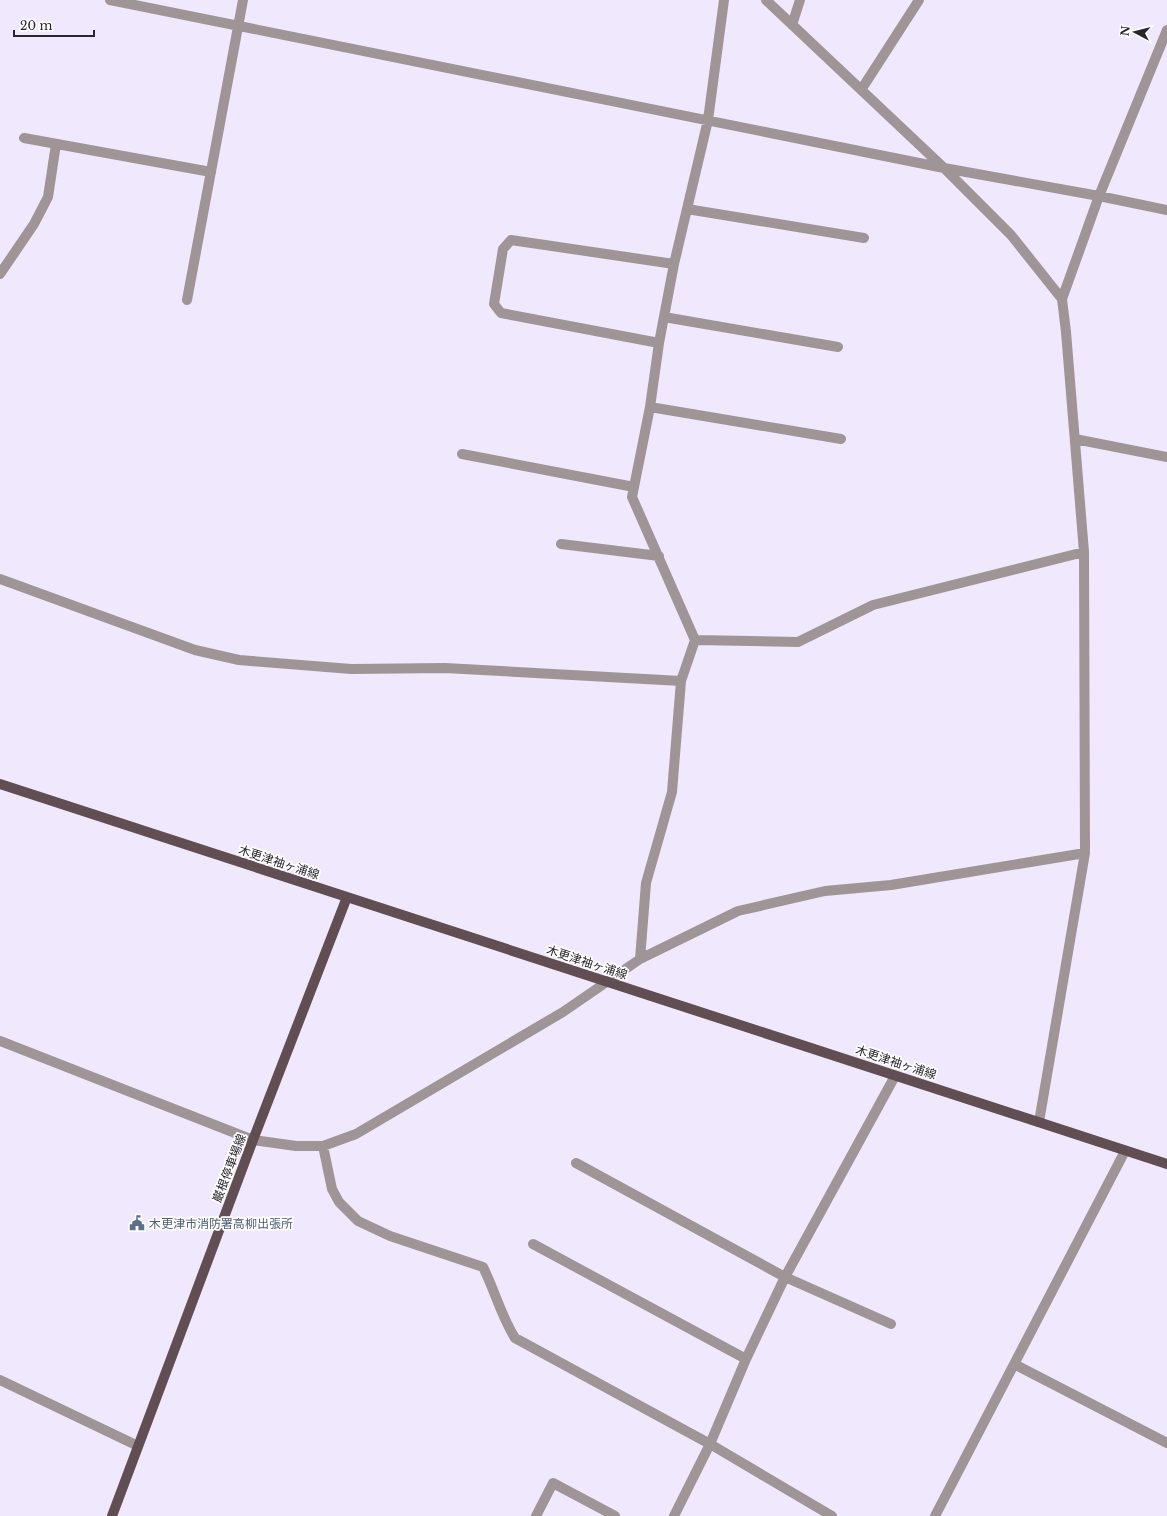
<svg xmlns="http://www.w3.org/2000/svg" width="1167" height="1516" viewBox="0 0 1167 1516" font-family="'Libre Baskerville','Noto Sans JP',serif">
  <rect width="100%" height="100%" fill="#f0e8fc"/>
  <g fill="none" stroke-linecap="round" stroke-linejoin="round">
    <path stroke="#9f9597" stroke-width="10" d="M110,0L944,168L1099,196L1167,210
      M766,0L944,168L1011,235L1062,299
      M792,25L800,0
      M861,90L919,0
      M24,138L211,172
      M687,209L864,238
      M0,274L34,224L48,197L56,144
      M187,300L243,0
      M664,317L838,347
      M659,343L501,313L494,304L503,249L511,240L674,264
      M650,407L841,439
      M1075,439L1167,457
      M462,454L634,487
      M561,544L659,556
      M0,579L195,650L239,660L351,669L445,668L681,681
      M695,640L798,642L873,605L1084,552
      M640,959L646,883L672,792L681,681L695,640L632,497L650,407L659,343L674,264L708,120L724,0
      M0,1041L253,1140L296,1146H323L356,1134L563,1012L640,959L738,911L825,891L891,885L1085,853
      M1039,1122L1085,853L1084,552L1066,332L1062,299L1099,196L1167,30
      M323,1146L332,1189L339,1202L358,1221L390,1236L483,1267C495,1291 501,1316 515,1338L710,1444L832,1516
      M576,1163L785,1277L891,1324
      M533,1244L746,1359
      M1014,1364L1167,1443
      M0,1380L138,1446
      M536,1516L553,1483L615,1516
      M674,1516L710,1444L746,1359L785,1277L895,1076
      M935,1516L1125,1151"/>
    <path stroke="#604e52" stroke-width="10" d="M0,784L1167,1164
      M112,1516L253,1140L347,897"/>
  </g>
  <defs>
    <g id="civic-bare" transform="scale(1.2)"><path d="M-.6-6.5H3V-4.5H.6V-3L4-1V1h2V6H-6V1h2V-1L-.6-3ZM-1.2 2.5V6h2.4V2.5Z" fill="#5c6f8a" stroke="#fff" stroke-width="2.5" paint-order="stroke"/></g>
  </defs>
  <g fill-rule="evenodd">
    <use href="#civic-bare" x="137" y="1223"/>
  </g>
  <g text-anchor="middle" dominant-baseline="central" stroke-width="3.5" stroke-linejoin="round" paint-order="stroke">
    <g font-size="12" fill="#28252c" stroke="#fff">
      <text transform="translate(279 862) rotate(18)">木更津袖ヶ浦線</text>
      <text transform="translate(587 962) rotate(18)">木更津袖ヶ浦線</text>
      <text transform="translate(896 1062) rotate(18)">木更津袖ヶ浦線</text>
      <text transform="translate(229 1168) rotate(-69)">巌根停車場線</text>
    </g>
    <g font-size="12" fill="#4e5e75" stroke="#fff" text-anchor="start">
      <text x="149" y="1223">木更津市消防署高柳出張所</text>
    </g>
  </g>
  <g transform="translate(1135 32) rotate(277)" stroke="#ffffff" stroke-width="3" paint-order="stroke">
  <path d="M0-3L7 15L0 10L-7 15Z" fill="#28252c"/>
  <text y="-6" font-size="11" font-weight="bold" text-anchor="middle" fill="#28252c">N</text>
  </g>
  <path d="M14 30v6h80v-6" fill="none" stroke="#28252c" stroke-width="2"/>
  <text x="20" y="30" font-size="12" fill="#28252c" stroke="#ffffff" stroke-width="3" paint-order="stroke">20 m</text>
</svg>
